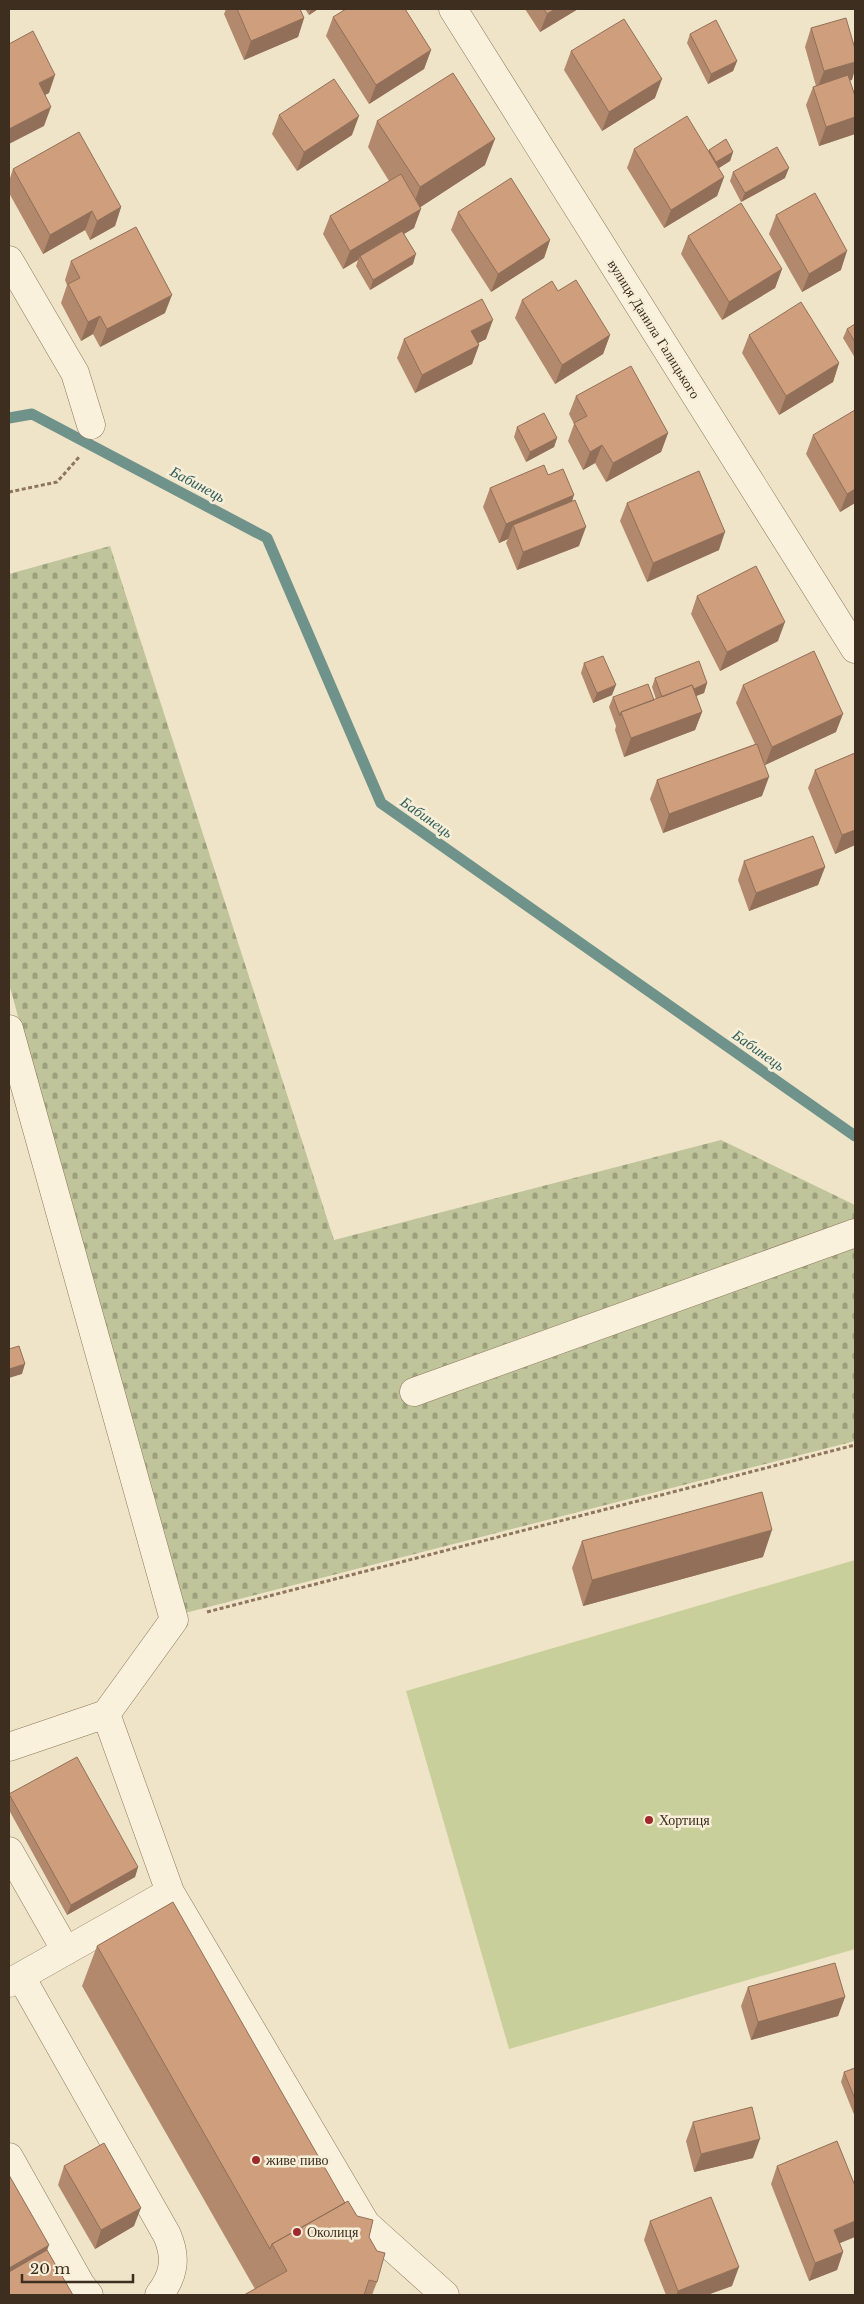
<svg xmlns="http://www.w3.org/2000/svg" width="864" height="2304" viewBox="0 0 864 2304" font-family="'Libre Baskerville',serif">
  <defs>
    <pattern id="cemetery-stones" width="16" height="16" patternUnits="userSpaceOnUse" patternTransform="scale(1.25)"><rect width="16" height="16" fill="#bfc49a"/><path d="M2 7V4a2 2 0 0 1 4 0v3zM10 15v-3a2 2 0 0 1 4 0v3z" fill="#9ca07d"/></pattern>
  </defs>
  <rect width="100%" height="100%" fill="#f0e4c8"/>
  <path fill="url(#cemetery-stones)" d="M110,546L334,1240L721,1140L855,1205V1441L185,1613L9,984V574Z"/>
  <path fill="#c9cf9b" d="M855,1560V1949L509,2049L406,1691Z"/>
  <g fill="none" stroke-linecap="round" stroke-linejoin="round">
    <path stroke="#6f938a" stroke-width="11" d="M9,418L32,414L267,538L381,803L855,1136"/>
    <g stroke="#8d765c" stroke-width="29">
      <path id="minor" d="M453,9L855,649
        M9,260L75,373L91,425
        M9,1029L174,1620L106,1714L9,1747
        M414,1392L855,1233
        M106,1714L170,1892L366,2224L445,2295
        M9,1851L66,1951
        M21,1977L167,2235C177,2258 174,2276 159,2295
        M9,1983L170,1892
        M9,2157L81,2285L89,2295"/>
    </g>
    <path stroke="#8d765c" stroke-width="3" stroke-dasharray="4 2.5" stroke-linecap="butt" d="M9,492L57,482L80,456
      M207,1612L855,1445"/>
    <use href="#minor" stroke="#faf1dc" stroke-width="28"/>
  </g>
  <path fill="#b2896c" d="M226,9H300L304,18L298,37L244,60L224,14Z
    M305,9H318L309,15Z
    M525,9H578L540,32Z
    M333,17L431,50L424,69L369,104L326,36Z
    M811,28L852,80H850L855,134L819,146L806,105L813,87L816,86L805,47Z
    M690,34L737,61L733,71L708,84L687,43Z
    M571,51L655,98L602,131L564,70Z
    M279,115L352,135L297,171L272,134Z
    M377,121L485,165L420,207L414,228L404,234L413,264L370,290L356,266L358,260L343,269L323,234L330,216L389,181L368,147Z
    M634,149L708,151L709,150L733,152L730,161L718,168L724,177L717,196L664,228L627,168Z
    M13,169L121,207L115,226L90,240L85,230L43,254L9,193V181Z
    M733,172L785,178L741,202L730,181Z
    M458,212L550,240L544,258L491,292L451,230Z
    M776,215L841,270L802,292L769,234Z
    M688,236L782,269L775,288L722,320L681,254Z
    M71,261L165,313L100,347L93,334L81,341L61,303L67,285L65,280Z
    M558,291L610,335L603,354L555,384L515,318L522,300Z
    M855,324V358L843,338L847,329Z
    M749,335L839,363L833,382L779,415L742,353Z
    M404,339H486L478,343L479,345L472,364L415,393L397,358Z
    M576,396L668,433L661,452L606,482L595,463L583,470L568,441L574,424L569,414Z
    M517,427L557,438L554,447L526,462L514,437Z
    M813,435L855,503L840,512L806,454Z
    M548,475L572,502L579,546L517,570L506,543L508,539L499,543L483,507L490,488Z
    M627,503L719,550L647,582L620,521Z
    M697,596L778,641L720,671L691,614Z
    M584,663L612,695L593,703L581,673Z
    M655,678L707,683L704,693L696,696L702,712L695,730L624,757L615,730L616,726L609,707L613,697L654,700L656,699L652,687Z
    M743,685L836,732L765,765L762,759V796L663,833L650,799L657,780L755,744L736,703Z
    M855,753V845L835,854L808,788L815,770Z
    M744,861L825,867L818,885L749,911L738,880Z
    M582,1541L763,1557L583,1606L572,1568Z
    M9,1794L138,1867L135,1877L67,1915L9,1810Z
    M97,1946L345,2203L369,2237L377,2282L372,2295H244L255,2289L82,1986Z
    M748,1987L845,1997L838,2016L751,2040L741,2006Z
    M855,2068V2117L841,2082L844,2072Z
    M693,2122L753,2158L694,2172L686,2141Z
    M64,2166L134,2226L95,2249L58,2185Z
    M777,2166L840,2243L843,2252L837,2270L809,2281L771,2184Z
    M650,2221L732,2286L707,2295H666L644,2240Z"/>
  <path fill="#916f58" d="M311,9H318L309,15Z
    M555,9H578L540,32L547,14Z
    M304,18L298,37L244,60L251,41Z
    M431,50L424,69L369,104L376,85Z
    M737,61L733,71L708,84L711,74Z
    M855,62V70L852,80L817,89L824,71Z
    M55,75L49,93L32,102L39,83Z
    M662,79L655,98L602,131L609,112Z
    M51,107L44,126L9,144V129Z
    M359,116L352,135L297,171L304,152Z
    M855,117V134L819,146L826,127Z
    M495,139L485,165L410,214L420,187Z
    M733,152L730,161L713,172L716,162Z
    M789,168L785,178L741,202L745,193Z
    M724,177L717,196L664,228L671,210Z
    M121,207L115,226L90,240L97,221Z
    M421,209L414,228L361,259L360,256L358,260L343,269L350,251Z
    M92,211L85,230L43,254L50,235Z
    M550,240L544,258L491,292L498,274Z
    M847,251L841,270L802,292L809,274Z
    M416,254L413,264L370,290L373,280Z
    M782,269L775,288L722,320L729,302Z
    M172,295L165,313L100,347L107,329Z
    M100,316L93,334L81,341L88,322Z
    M493,320L486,339L465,350L471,331Z
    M610,335L603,354L555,384L562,365Z
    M479,345L472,364L415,393L422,375Z
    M839,363L833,382L779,415L786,396Z
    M668,433L661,452L606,482L613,463Z
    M557,438L554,447L526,462L530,452Z
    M602,445L595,463L583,470L590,452Z
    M855,489V503L840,512L847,494Z
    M574,495L568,514L513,525L508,539L499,543L506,524Z
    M586,527L579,546L517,570L523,552Z
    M725,532L719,550L647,582L653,563Z
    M785,622L778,641L720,671L727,652Z
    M707,683L704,693L660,710L664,700Z
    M616,685L612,695L593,703L597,693Z
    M702,712L695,730L624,757L631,738Z
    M843,714L836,732L765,765L772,747Z
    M769,777L762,796L663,833L669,814Z
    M855,830V845L835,854L842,835Z
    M825,867L818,885L749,911L756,893Z
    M25,1364L22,1374L9,1378V1369Z
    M772,1530L763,1557L583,1606L592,1580Z
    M138,1867L135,1877L67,1915L71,1905Z
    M845,1997L838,2016L751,2040L758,2022Z
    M760,2139L753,2158L694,2172L701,2154Z
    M141,2208L134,2226L95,2249L101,2230Z
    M855,2221V2237L828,2248L834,2230Z
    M49,2245L33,2290L9,2295V2268Z
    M843,2252L837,2270L809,2281L815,2263Z
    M739,2267L732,2286L707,2295H676L678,2291Z"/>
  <path fill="#cf9f7d" stroke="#916f58" d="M237,9H300L304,18L251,41Z
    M346,9H405L431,50L376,85L333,17Z
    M544,9H555L547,14Z
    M846,18L855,49V62L824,71L811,28Z
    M624,19L662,79L609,112L571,51Z
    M716,20L737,61L711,74L690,34Z
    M33,31L55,75L39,83L51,107L9,129V44Z
    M453,73L495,139L420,187L377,121Z
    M848,75L855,96V117L826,127L813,87Z
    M334,79L359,116L304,152L279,115Z
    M687,116L724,177L671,210L634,149Z
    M79,132L121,207L97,221L92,211L50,235L13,169Z
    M726,139L733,152L716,162L709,150Z
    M777,147L789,168L745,193L733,172Z
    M401,174L421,209L350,251L330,216Z
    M511,178L550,240L498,274L458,212Z
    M815,193L847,251L809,274L776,215Z
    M741,203L782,269L729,302L688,236Z
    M136,227L172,295L107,329L100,316L88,322L68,284L80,278L71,261Z
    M402,231L416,254L373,280L360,256Z
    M576,280L610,335L562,365L522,300L552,281L558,291Z
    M482,299L493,320L471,331L479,345L422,375L404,339Z
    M801,302L839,363L786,396L749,335Z
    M855,324V342L847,329Z
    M631,366L668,433L613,463L602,445L590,452L574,423L587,416L576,396Z
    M855,410V489L847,494L813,435Z
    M544,413L557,438L530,452L517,427Z
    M544,465L548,475L563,469L574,495L506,524L490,488Z
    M699,471L725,532L653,563L627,503Z
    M575,500L586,527L523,552L513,525Z
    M756,566L785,622L727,652L697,596Z
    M814,651L843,714L772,747L743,685Z
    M603,656L616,685L597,693L584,663Z
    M699,661L707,683L694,689L692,685L662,697L655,678Z
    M648,684L654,700L621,712L620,716L613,697Z
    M692,685L702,712L631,738L621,712Z
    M757,744L769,777L669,814L657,780Z
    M855,753V830L842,835L815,770Z
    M813,836L825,867L756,893L744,861Z
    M19,1346L25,1364L9,1369V1349Z
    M762,1492L772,1530L592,1580L582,1541Z
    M77,1757L138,1867L71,1905L9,1794Z
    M173,1902L345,2203L272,2244L270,2249L97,1946Z
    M835,1963L845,1997L758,2022L748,1987Z
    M855,2068V2099L844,2072Z
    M752,2107L760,2139L701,2154L693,2122Z
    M837,2141L855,2186V2221L834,2230L843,2252L815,2263L777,2166Z
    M104,2143L141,2208L101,2230L64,2166Z
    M9,2175L49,2245L9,2268Z
    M711,2197L739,2267L678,2291L650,2221Z
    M348,2201L357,2216L373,2220L369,2237L377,2251L385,2253L377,2282L369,2280L364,2295H244L287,2271L272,2244Z
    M47,2250L73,2295H9V2272Z"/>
  <g fill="#9e2a2b" stroke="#f7eed8" stroke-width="2">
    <circle cx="649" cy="1820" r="5"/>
    <circle cx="256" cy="2160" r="5"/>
    <circle cx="297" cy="2232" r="5"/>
  </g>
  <g text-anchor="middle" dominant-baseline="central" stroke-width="5" stroke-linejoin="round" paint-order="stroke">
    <g font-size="14" fill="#3d2e20" stroke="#f7eed8">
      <text transform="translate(654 329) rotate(58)">вулиця Данила Галицького</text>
    </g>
    <g font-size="14" fill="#3d2e20" stroke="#f7eed8" text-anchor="start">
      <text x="659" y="1820">Хортиця</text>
      <text x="266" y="2160">живе пиво</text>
      <text x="307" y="2232">Околиця</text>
    </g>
    <g font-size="15" font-style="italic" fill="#2f5d5a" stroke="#f7eed8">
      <text transform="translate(198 484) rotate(28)">Бабинець</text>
      <text transform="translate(427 817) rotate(35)">Бабинець</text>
      <text transform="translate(759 1050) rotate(35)">Бабинець</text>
    </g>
  </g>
  <rect width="864" height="2304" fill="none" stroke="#3d2e20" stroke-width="20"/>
  <path d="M22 2274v8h111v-8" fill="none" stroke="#3d2e20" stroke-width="2.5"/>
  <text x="30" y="2274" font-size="15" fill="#3d2e20" stroke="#f7eed8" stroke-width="4" paint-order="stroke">20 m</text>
</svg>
